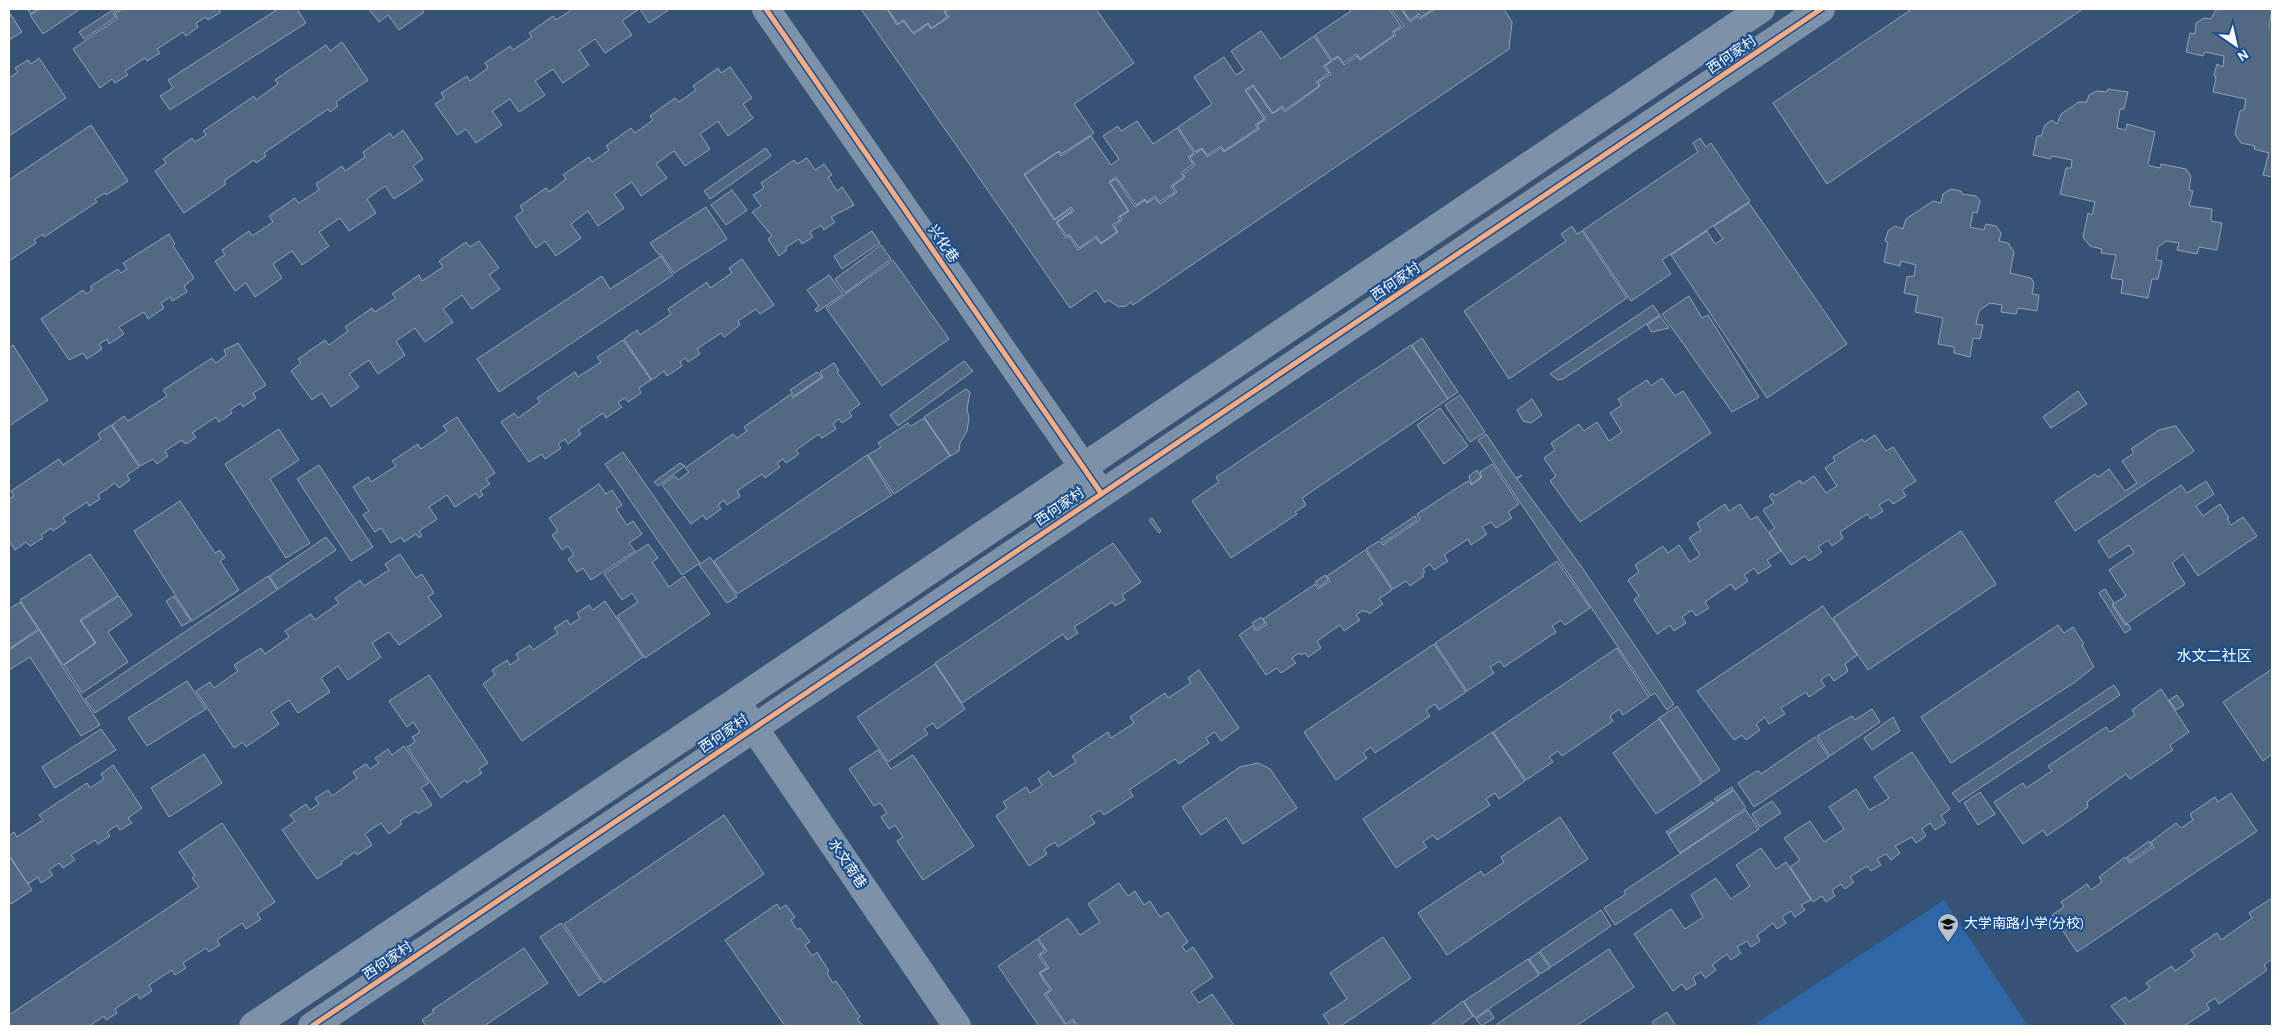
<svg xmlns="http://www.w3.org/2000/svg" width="2281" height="1035" viewBox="0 0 2281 1035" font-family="'Alegreya Sans','Noto Sans SC',sans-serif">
  <rect width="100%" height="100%" fill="#365274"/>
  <path fill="#2f66a5" d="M1944,900L2028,1026H1752Z"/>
  <path fill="#526984" stroke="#92a2b6" d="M27,9H37L31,14Z
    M40,9H80L43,34L30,15Z
    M114,9H120L113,13L116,17L84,39L79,32Z
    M122,9H219L221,12L208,20L206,17L196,23L198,27L186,36L183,32L157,49L160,53L147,61L145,58L125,71L128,75L115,83L112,79L100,88L73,49L118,18L115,14Z
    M278,9H297L306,23L170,110L160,96L173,88L168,80Z
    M369,9H421L424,12L399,30L388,15L379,22Z
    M573,9H639L622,21L632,35L605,53L595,39L579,50L589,65L563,83L553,69L535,81L545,95L519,112L510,99L492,111L502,125L476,143L466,129L457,135L435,104L444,98L441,93L467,76L470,81L488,68L485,63L510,46L513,50L532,37L529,33L553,16L556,20Z
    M640,9H670L649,23Z
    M861,9H887L897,25L903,21L914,34L928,24L931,29L949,17L945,12L949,9H1096L1134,63L1074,104L1094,133L1061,154L1059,151L1024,174L1054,220L1071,209L1072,211L1056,222L1066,238L1069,236L1078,250L1096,238L1101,244L1118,232L1114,226L1122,220L1120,217L1129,211L1110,182L1116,179L1135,207L1145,200L1147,203L1155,198L1160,204L1177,192L1173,186L1185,177L1183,174L1195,165L1190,157L1202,149L1207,157L1221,148L1224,152L1259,129L1257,125L1266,119L1246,91L1253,86L1272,114L1282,108L1285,112L1320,86L1318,82L1331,74L1325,66L1338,57L1344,65L1357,56L1360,60L1396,35L1394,32L1404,26L1391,9H1401L1410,22L1418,16L1420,19L1435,9H1504L1512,22L1509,49L1133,305L1131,302L1126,306L1119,307L1108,300L1105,303L1096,290L1070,308Z
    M888,9H947L944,11L947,17L932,28L928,23L913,33L904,20L898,24Z
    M1350,9H1389L1401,26L1392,32L1394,35L1360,59L1357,54L1343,63L1338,56L1332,60L1315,35L1351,11Z
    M1402,9H1433L1421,17L1419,14L1410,20Z
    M1912,9H2083L1827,184L1773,103Z
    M2218,9H2272L2269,27L2272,28V177L2263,175L2269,153L2254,149L2255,146L2241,143L2235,134L2240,111L2244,110L2246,99L2213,92L2216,78L2214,75L2217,64L2223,67L2224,56L2205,52L2203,56L2186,52L2190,33L2195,34L2196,23L2204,18L2211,19L2215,11Z
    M9,12L22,32L9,40Z
    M1261,31L1281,59L1314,36L1331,61L1323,66L1329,73L1316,82L1319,86L1285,110L1282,106L1273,113L1253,85L1245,90L1264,119L1255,125L1258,128L1224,151L1221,146L1207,155L1202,148L1195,152L1178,127L1212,104L1194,77L1224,57L1236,75L1244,70L1231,51Z
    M342,42L368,80L336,102L338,106L330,112L328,109L264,153L266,156L256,163L254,160L224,181L226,184L184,213L155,171L166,163L163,159L192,138L195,142L206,135L203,131L254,96L256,100L278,84L275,80L326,45L330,51Z
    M39,58L66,98L9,136V78L18,72L15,68L28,60L31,64Z
    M730,67L752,98L743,104L753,118L728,136L718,121L700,134L710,149L685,166L674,151L656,164L667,178L641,196L632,182L614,194L624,208L598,226L588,211L571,224L581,238L556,256L545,241L536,248L515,217L523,211L520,206L546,188L549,192L566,179L563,175L589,157L592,162L609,150L606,146L631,128L635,133L653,120L650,116L675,98L679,102L696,90L693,86L718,68L721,73Z
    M2108,89L2128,92L2124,109H2120L2117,128L2126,130L2127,124L2155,132L2148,164L2150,166L2160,168L2161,164L2186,169L2191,176L2189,190L2193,191L2189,206L2212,209L2211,221L2222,223L2217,250L2199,247L2197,254L2177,250L2179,243L2166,241L2158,247L2156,260L2162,261L2158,279H2152L2148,298L2121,293L2123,280L2111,278L2116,255L2101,253L2102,249L2090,246L2083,237L2088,213L2092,215L2095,202L2060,194L2066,168H2071L2072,160L2052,156L2050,159L2033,155L2037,136H2041L2045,125L2052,120L2057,124L2061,114L2079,102H2087L2089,95L2097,91L2107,92Z
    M1137,121L1153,144L1177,128L1194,153L1188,157L1193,164L1181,173L1184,177L1171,186L1175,192L1159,202L1155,196L1147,202L1145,199L1136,205L1116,177L1109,182L1128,211L1118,217L1120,220L1112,225L1117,232L1101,243L1096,236L1079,248L1069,234L1067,236L1057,222L1074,211L1071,207L1055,219L1025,175L1058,152L1061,156L1091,136L1111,165L1119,159L1103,136L1118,126L1121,131Z
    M91,125L128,181L106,195L105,193L95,199L97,202L44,237L43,234L34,240L36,243L9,261V180Z
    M403,130L423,159L413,166L423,180L394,199L385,186L367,199L376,213L349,231L340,218L319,232L329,246L302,265L292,251L273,264L282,278L255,297L246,283L235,291L215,261L225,255L222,250L249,231L252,236L273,222L269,216L295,198L299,203L319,190L316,184L342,166L345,171L365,157L363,152L390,133L393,138Z
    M1700,138L1706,147L1711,143L1750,201L1662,260L1671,274L1631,301L1583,230L1698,152L1693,143Z
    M766,148L771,156L710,199L704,191Z
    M807,158L815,170L824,164L832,175L828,177L837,191L842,187L854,205L831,217L835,222L824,230L821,225L810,232L813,237L802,244L799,239L785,248L787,250L779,256L768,239L772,236L752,212L761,206L753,195L764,188L761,183L794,160L797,164Z
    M1951,189L1961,191L1962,194L1976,196L1980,201L1977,213L1973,212L1970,227L1984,230L1986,224L1996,226L2001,233L1999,241L2008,243L2014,252L2010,273L2031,278L2034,283L2032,294L2039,295L2037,311L2018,308L2016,314L2001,312L2002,305L1990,303L1979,311L1976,324L1983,325L1980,339L1973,338L1970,357L1954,353V347L1938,344L1943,318L1915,312L1918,296L1904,293L1907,277L1914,276L1916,265L1901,261L1900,266L1884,262L1888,242L1885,241L1888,231L1895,226L1903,229L1906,219L1933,201L1941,203L1943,194Z
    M732,190L747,210L726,225L711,205Z
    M1749,203L1847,344L1767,398L1671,255L1707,231L1715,244L1723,239L1714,226Z
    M706,207L727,239L674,273L661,254L659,255L650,243Z
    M1572,226L1577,234L1582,231L1627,298L1509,379L1464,311L1566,241L1561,234Z
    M872,231L880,243L842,269L834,256Z
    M169,234L175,244L173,246L194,278L184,286L187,292L172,301L170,297L161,303L164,308L148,319L144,312L119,327L124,334L109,344L107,339L99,344L102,349L87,359L83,353L69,360L41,319L83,290L86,294L92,290L91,286L118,269L121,273L127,269L123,263Z
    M479,241L499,268L489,275L500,289L472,309L462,295L443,309L453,322L425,342L415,328L396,341L405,355L378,374L369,360L349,374L359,387L331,407L322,393L312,400L291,371L301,363L298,359L325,340L329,345L348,331L345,327L372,308L375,312L396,298L392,294L419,275L422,281L443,267L439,261L466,242L470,247Z
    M881,245L891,259L845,293L835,279Z
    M661,256L673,275L499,392L477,359L602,276L610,289Z
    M742,259L774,305L760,314L756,309L738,321L740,325L724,337L721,333L697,349L700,354L688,362L685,358L680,362L682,366L667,376L664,371L652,380L624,339L637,330L640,335L671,314L668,309L707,282L710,288L732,273L729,268Z
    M893,260L949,339L882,386L826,308Z
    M829,275L843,294L817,312L815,309L819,306L807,290Z
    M1689,296L1702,318L1708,315L1759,397L1732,412L1662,314Z
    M1653,305L1660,315L1563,379L1558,380L1550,374Z
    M1660,316L1669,328L1652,332L1647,325Z
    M1422,338L1458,392L1448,399L1412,345Z
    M623,340L651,380L639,388L641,393L628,402L625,398L618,402L622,407L606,418L603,413L578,430L581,434L568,444L565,439L558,444L561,448L545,459L542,454L529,462L501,422L514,413L518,418L540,402L537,398L575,372L578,377L601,362L597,357Z
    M238,343L266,385L253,393L256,398L243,407L241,403L230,410L232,413L219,422L216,417L192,433L196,437L188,443H184L182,440L165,451L168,456L157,464L153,459L140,466L112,425L124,416L128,421L167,396L163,390L212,358L216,363L226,355L224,350Z
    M13,345L48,400L9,426V348Z
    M1411,345L1448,399L1302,498L1306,505L1295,512L1297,514L1231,558L1192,501L1219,482L1216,477Z
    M964,361L973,371L898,426L890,415Z
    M834,363L839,371L837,372L860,404L849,412L852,416L842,423L839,419L833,424L836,429L822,438L819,434L796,450L799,454L786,463L783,459L777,463L780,467L765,478L762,474L737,491L740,496L727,505L724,500L718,505L721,509L706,520L703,515L691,524L662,485L675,476L678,480L689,472L685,468L733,434L737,438L747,431L744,427L791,394L793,398L823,377L820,372Z
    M817,372L822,377L794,396L790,390Z
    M1662,378L1675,396L1683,391L1711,433L1580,522L1550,481L1556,476L1544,458L1555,450L1551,443L1579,424L1584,431L1597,422L1609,441L1622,432L1610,413L1622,405L1618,399L1647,380L1651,386Z
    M966,389L970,392L967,409L969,418L967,431L960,443L959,451L951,456L924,417Z
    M2078,391L2087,404L2051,428L2043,417Z
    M1460,395L1485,432L1470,442L1445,405Z
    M1532,399L1542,415L1531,423L1523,421L1517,410Z
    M1440,408L1468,446L1444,464L1417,425Z
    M457,417L495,473L486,479L490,484L480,491L483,495L479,498L476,493L455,507L447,495L429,507L437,519L419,531L422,536L419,538L416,534L404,542L401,537L391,543L381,528L375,532L363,515L369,511L353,487L368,477L371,482L396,466L392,461L418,444L421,449L447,431L443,426Z
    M924,418L950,456L894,494L868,455L881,447L878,443L908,423L911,426Z
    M111,425L139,467L127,475L130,480L119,488L115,483L98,495L100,499L89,506L87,502L63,518L66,522L53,531L51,528L46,532L41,535L43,538L30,546L26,542L15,550L9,541V499L14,496L11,491L59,459L63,465L101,439L98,434Z
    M2176,426L2194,451L2075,531L2055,501L2095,474L2098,477L2109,469L2125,491L2137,483L2122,461L2134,453L2131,449L2159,430Z
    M279,429L299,460L270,479L310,543L286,558L225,464Z
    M1486,434L1516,478L1522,475L1517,479L1581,566L1674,704L1667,710L1655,693L1651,696L1478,440Z
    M1875,435L1886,451L1893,447L1916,481L1902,490L1906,496L1893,504L1889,499L1879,505L1883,511L1871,519L1867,514L1840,532L1843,538L1832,546L1828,540L1818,547L1822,552L1809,561L1805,556L1791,565L1769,532L1775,528L1763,510L1774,503L1769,496L1773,493L1775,496L1800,480L1802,484L1814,476L1826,493L1837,486L1825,468L1835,461L1833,457L1862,439L1864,442Z
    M623,452L700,563L682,575L605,464Z
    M867,455L892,495L737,594L714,561Z
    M680,463L685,466L658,486L654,482Z
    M1492,464L1519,504L1508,512L1512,518L1496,528L1491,522L1482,527L1487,534L1471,545L1468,539L1444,555L1448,561L1434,570L1430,564L1423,569L1425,572L1422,574L1424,576L1410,586L1406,581L1393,589L1366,549L1379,541L1383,545L1420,520L1417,514L1468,481L1472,485L1482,477L1480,472Z
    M319,465L373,547L351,561L297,479Z
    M1477,470L1481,477L1471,484L1469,476Z
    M2206,481L2214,494L2196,506L2203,516L2220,504L2229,518L2227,519L2231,525L2243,517L2257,536L2198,576L2183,554L2172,563L2185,584L2126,624L2113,604L2126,596L2109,570L2134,553L2129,545L2109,558L2098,541L2181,485L2187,493Z
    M599,484L606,494L612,490L622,505L616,509L627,525L633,521L642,534L629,543L635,551L591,580L583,568L577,572L568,559L574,555L568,546L562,550L552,535L558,531L549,518Z
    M180,501L215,553L220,550L225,558L220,561L239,590L192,621L134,531Z
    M1725,504L1729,511L1740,504L1751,520L1757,516L1781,551L1767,560L1771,566L1758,574L1754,568L1744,575L1748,581L1735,590L1731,584L1705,602L1709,608L1696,616L1692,610L1682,617L1686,623L1674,631L1670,625L1657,634L1634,600L1639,596L1628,580L1639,572L1635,565L1663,546L1668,553L1679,545L1690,562L1700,555L1689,538L1701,530L1697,523Z
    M1415,516L1417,520L1383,543L1381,539Z
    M1152,518L1161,531L1159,533L1149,520Z
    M1961,531L1996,584L1868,670L1833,618Z
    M326,537L336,550L278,589L269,576Z
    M1113,543L1141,582L1122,595L1125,600L1115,606L1112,602L1074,627L1078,633L1067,640L1063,634L962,703L935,663Z
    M648,544L658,558L652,562L669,587L684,576L710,614L645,658L617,616L638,602L632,593L622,600L604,574Z
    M1365,550L1392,590L1379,599L1383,604L1369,614L1367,611L1365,612L1363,610L1356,615L1360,620L1344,631L1340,625L1317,641L1321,648L1308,657L1305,653L1301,655L1299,653L1292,658L1296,663L1281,673L1277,668L1266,675L1239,635L1252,626L1256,631L1267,624L1263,619L1315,584L1318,589L1330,581L1327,576Z
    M90,554L118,595L80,620L95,643L63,665L20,600Z
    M400,554L416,578L422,574L434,593L428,597L442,616L399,645L389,632L372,643L381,657L348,680L338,666L321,678L330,692L298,713L289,700L271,712L279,724L246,747L243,742L234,748L196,691L210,682L214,688L238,671L234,665L261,648L265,654L289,637L285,631L311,614L315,620L339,603L335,598L360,580L364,586L389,570L385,564Z
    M710,557L737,597L727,603L699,565Z
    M1557,561L1590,608L1565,625L1561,620L1552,626L1556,632L1504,667L1500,661L1490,667L1494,673L1467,691L1435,643Z
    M1325,575L1328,580L1319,587L1315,582Z
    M268,576L277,590L95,713L85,699Z
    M2105,589L2114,603L2112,605L2125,625L2128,624L2131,629L2125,633L2099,593Z
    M119,596L132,615L108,632L128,662L82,693L64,665L96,643L81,621Z
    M174,596L191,621L182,626L166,601Z
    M605,601L643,657L522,741L483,684L495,675L492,670L507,660L510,665L519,659L516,654L530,645L533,650L558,633L554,628L567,620L570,625L580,618L577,613L589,605L593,610Z
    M20,602L38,629L9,649V609Z
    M1823,606L1857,655L1845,664L1848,671L1834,681L1829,674L1821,680L1825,686L1809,697L1806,692L1781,708L1785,714L1769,724L1765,717L1756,724L1760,730L1746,740L1742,735L1734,740L1697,691Z
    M1261,617L1265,623L1256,629L1252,623Z
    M2058,625L2064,633L2073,627L2084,644L2082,645L2094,667L2075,682L1951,763L1921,717Z
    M39,630L100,725L81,736L30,657L9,670V650Z
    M1434,644L1466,692L1439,710L1435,704L1426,710L1430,716L1375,753L1371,747L1363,753L1367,758L1336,780L1304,732Z
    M1617,648L1649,697L1623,715L1619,709L1610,716L1613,721L1562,756L1558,751L1549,757L1553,762L1526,780L1493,732Z
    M935,664L965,709L937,729L933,723L924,729L928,734L888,762L857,717Z
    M2272,669V754L2263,761L2223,702Z
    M1199,670L1239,728L1221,741L1215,732L1206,738L1209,743L1179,764L1175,759L1129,790L1133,796L1104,815L1100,810L1090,816L1095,823L1058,847L1055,842L1044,849L1047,854L1029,866L996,816L1007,808L1003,802L1026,787L1030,793L1042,785L1038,779L1049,771L1053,777L1076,762L1072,756L1108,732L1111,738L1134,723L1130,717L1165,693L1168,698L1191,683L1188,678Z
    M429,675L488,763L479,769L482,773L467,783L465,780L441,798L407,747L415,742L412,737L420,732L413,722L407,727L389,701Z
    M187,681L206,709L147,746L128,718Z
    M2114,685L2120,695L1959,802L1952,793Z
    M2161,689L2189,732L2170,745L2173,750L2130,779L2126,774L2087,802L2088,807L2047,836L2043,830L2023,844L1994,802L2023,783L2026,788L2052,771L2048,766L2106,727L2110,732L2135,715L2132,710Z
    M2177,695L2184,705L2176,710L2169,700Z
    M1677,706L1720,770L1703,782L1659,718Z
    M1872,709L1880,722L1830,756L1817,736L1852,716L1855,720Z
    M1893,717L1900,731L1872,750L1864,738Z
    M1659,719L1702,783L1656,814L1613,753Z
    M101,729L116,750L55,788L42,767Z
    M1492,732L1525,781L1499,799L1495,793L1486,799L1490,805L1437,840L1433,835L1423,842L1427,847L1396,868L1363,819Z
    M1815,737L1829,757L1754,807L1738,783L1755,772L1759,771L1761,774Z
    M404,746L429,783L421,788L432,805L418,814L416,811L400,821L402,824L389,834L381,823L365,834L372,845L357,855L355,852L341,862L342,864L317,879L282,830L295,821L290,815L306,804L310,810L319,804L315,798L328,790L332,796L357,778L353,772L366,764L370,769L379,763L375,758L388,749L392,755Z
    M878,750L891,769L913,755L974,846L923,880L897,841L903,837L895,825L889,829L881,817L887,813L880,803L874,806L849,769Z
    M1912,752L1950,809L1941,816L1946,823L1935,830L1930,823L1922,829L1926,836L1916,843L1912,837L1899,844L1895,846L1900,853L1891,860L1886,854L1877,859L1881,865L1871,871L1867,866L1850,877L1854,882L1845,889L1841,884L1832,890L1835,896L1826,902L1822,896L1813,902L1790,867L1800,860L1784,838L1810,821L1824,842L1844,829L1829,807L1856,789L1869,810L1882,803L1889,798L1874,777Z
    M204,754L222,783L169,817L151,788Z
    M1258,763L1270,769L1297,808L1243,844L1226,818L1201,835L1182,807L1240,767Z
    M113,765L142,808L128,818L132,823L120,830L117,825L107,832L110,836L98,844L95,840L71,855L75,860L63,868L59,863L49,870L53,875L41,883L38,877L28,884L9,855V836L14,832L17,837L43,820L39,815L87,783L90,788L104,779L101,774Z
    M1732,787L1733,790L1716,801L1714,799Z
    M1734,790L1746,808L1680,853L1668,835Z
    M1980,792L1995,814L1978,825L1964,803Z
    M2231,793L2257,831L2077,952L2052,915L2064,907L2061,902L2087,884L2091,890L2102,882L2099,877L2125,857L2130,863L2154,847L2151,842L2176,823L2181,828L2193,820L2190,814L2215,797L2218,802Z
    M1712,801L1714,803L1668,834L1666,832Z
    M1772,801L1781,813L1760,827L1752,814Z
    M1746,810L1759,829L1615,925L1604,908L1626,894L1624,891Z
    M724,815L764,874L604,983L564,924Z
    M1560,817L1588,859L1447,955L1418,913L1481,871L1484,876L1504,862L1501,857Z
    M222,823L275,902L257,914L261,919L246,929L242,923L217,940L220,945L209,952L206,948L183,963L186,968L175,975L172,970L149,985L152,991L140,999L137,994L115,1009L117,1013L106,1020L104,1016L89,1026H9V1015L199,887L192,878L195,876L179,852Z
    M2149,841L2152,846L2130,861L2127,857Z
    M1761,848L1776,869L1786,862L1811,900L1801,905L1805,910L1795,917L1791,911L1782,917L1786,923L1777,929L1773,923L1757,935L1760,941L1751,947L1747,941L1737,947L1741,953L1731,960L1727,954L1712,965L1716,970L1705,978L1701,972L1693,977L1696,984L1686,990L1682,984L1673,991L1634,934L1671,909L1685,929L1703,917L1691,895L1716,878L1731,899L1750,886L1736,865Z
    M9,856L32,890L11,904L9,900Z
    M1119,883L1128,896L1135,891L1144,905L1150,901L1160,917L1168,912L1188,942L1182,946L1186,952L1193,947L1213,977L1191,992L1199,1003L1212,994L1233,1024L1229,1026H1076L1077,1025L1073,1019L1066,1024L1046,994L1052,990L1040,973L1049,968L1040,955L1047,951L1038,938L1068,918L1080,935L1100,922L1088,904Z
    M2272,898V959L2264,965L2267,970L2219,1004L2215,998L2206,1004L2210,1009L2184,1026H2127L2111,1006L2125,997L2129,1002L2150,988L2146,983L2172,966L2175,971L2181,967L2195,956L2191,950L2217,933L2221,940L2252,918L2249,913Z
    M777,904L780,909L786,905L795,917L791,920L797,930L800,928L810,942L805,945L812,956L817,952L829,971L827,973L833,983L836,981L860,1017L857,1019L863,1026H785L725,940Z
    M1601,910L1611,926L1551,967L1540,951Z
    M561,923L601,981L579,996L540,937Z
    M1383,937L1411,978L1341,1026H1331L1323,1015L1347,999L1330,973Z
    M1037,939L1045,950L1038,955L1047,968L1039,973L1050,990L1044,994L1066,1026L1073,1021L1075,1025L1074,1026H1039L998,966Z
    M524,948L548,983L484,1026H426L422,1020L434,1012L432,1010Z
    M1609,949L1634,987L1576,1026H1494Z
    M1539,952L1550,968L1540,974L1529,959Z
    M1528,959L1539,975L1475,1018L1464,1001Z
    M1463,1001L1473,1016L1462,1024L1463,1026H1432L1431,1025Z
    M1489,1010L1494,1018L1481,1026L1476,1019Z
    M1667,1012L1676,1026H1655L1652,1022Z"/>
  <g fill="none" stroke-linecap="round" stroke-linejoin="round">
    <path stroke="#7d92a8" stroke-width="28" d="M766,9L1093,481
      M744,713L957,1026
      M253,1026C757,689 1258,348 1761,9
      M312,1026L1821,9"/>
    <g stroke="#1b4f8f" stroke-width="8">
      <path id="cycleway" d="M766,9L1101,493
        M312,1026L1821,9"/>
    </g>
    <use href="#cycleway" stroke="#ffac80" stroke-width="5"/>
  </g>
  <defs>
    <g id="school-pin" transform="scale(1.125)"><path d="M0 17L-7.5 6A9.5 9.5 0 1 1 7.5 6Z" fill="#b9c2ce" stroke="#1b4f8f"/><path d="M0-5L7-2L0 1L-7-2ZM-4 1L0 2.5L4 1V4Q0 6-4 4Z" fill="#111"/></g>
  </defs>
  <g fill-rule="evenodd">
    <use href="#school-pin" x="1948" y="924"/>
  </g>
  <g text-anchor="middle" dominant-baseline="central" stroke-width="4.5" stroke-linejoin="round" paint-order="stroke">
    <g font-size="14" fill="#fff" stroke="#1b4f8f">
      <text transform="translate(1732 55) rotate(-34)">西何家村</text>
      <text transform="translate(943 244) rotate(55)">兴化巷</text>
      <text transform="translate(1396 282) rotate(-34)">西何家村</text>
      <text transform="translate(1060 507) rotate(-34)">西何家村</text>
      <text transform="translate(724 734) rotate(-34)">西何家村</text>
      <text transform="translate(847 864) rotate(56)">水文南巷</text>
      <text transform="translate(388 961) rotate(-34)">西何家村</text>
    </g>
    <g font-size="14" fill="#fff" stroke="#1b4f8f" text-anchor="start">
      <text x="1964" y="924">大学南路小学(分校)</text>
    </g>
    <g font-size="15" fill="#fff" stroke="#1b4f8f">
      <text x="2214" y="656">水文二社区</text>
    </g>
  </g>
  <rect width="2281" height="1035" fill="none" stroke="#ffffff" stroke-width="20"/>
  <g transform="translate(2236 45) rotate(146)" stroke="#1b4f8f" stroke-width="4" paint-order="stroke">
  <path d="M0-4L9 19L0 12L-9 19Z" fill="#ffffff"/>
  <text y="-8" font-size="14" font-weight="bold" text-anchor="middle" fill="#ffffff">N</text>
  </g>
</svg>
